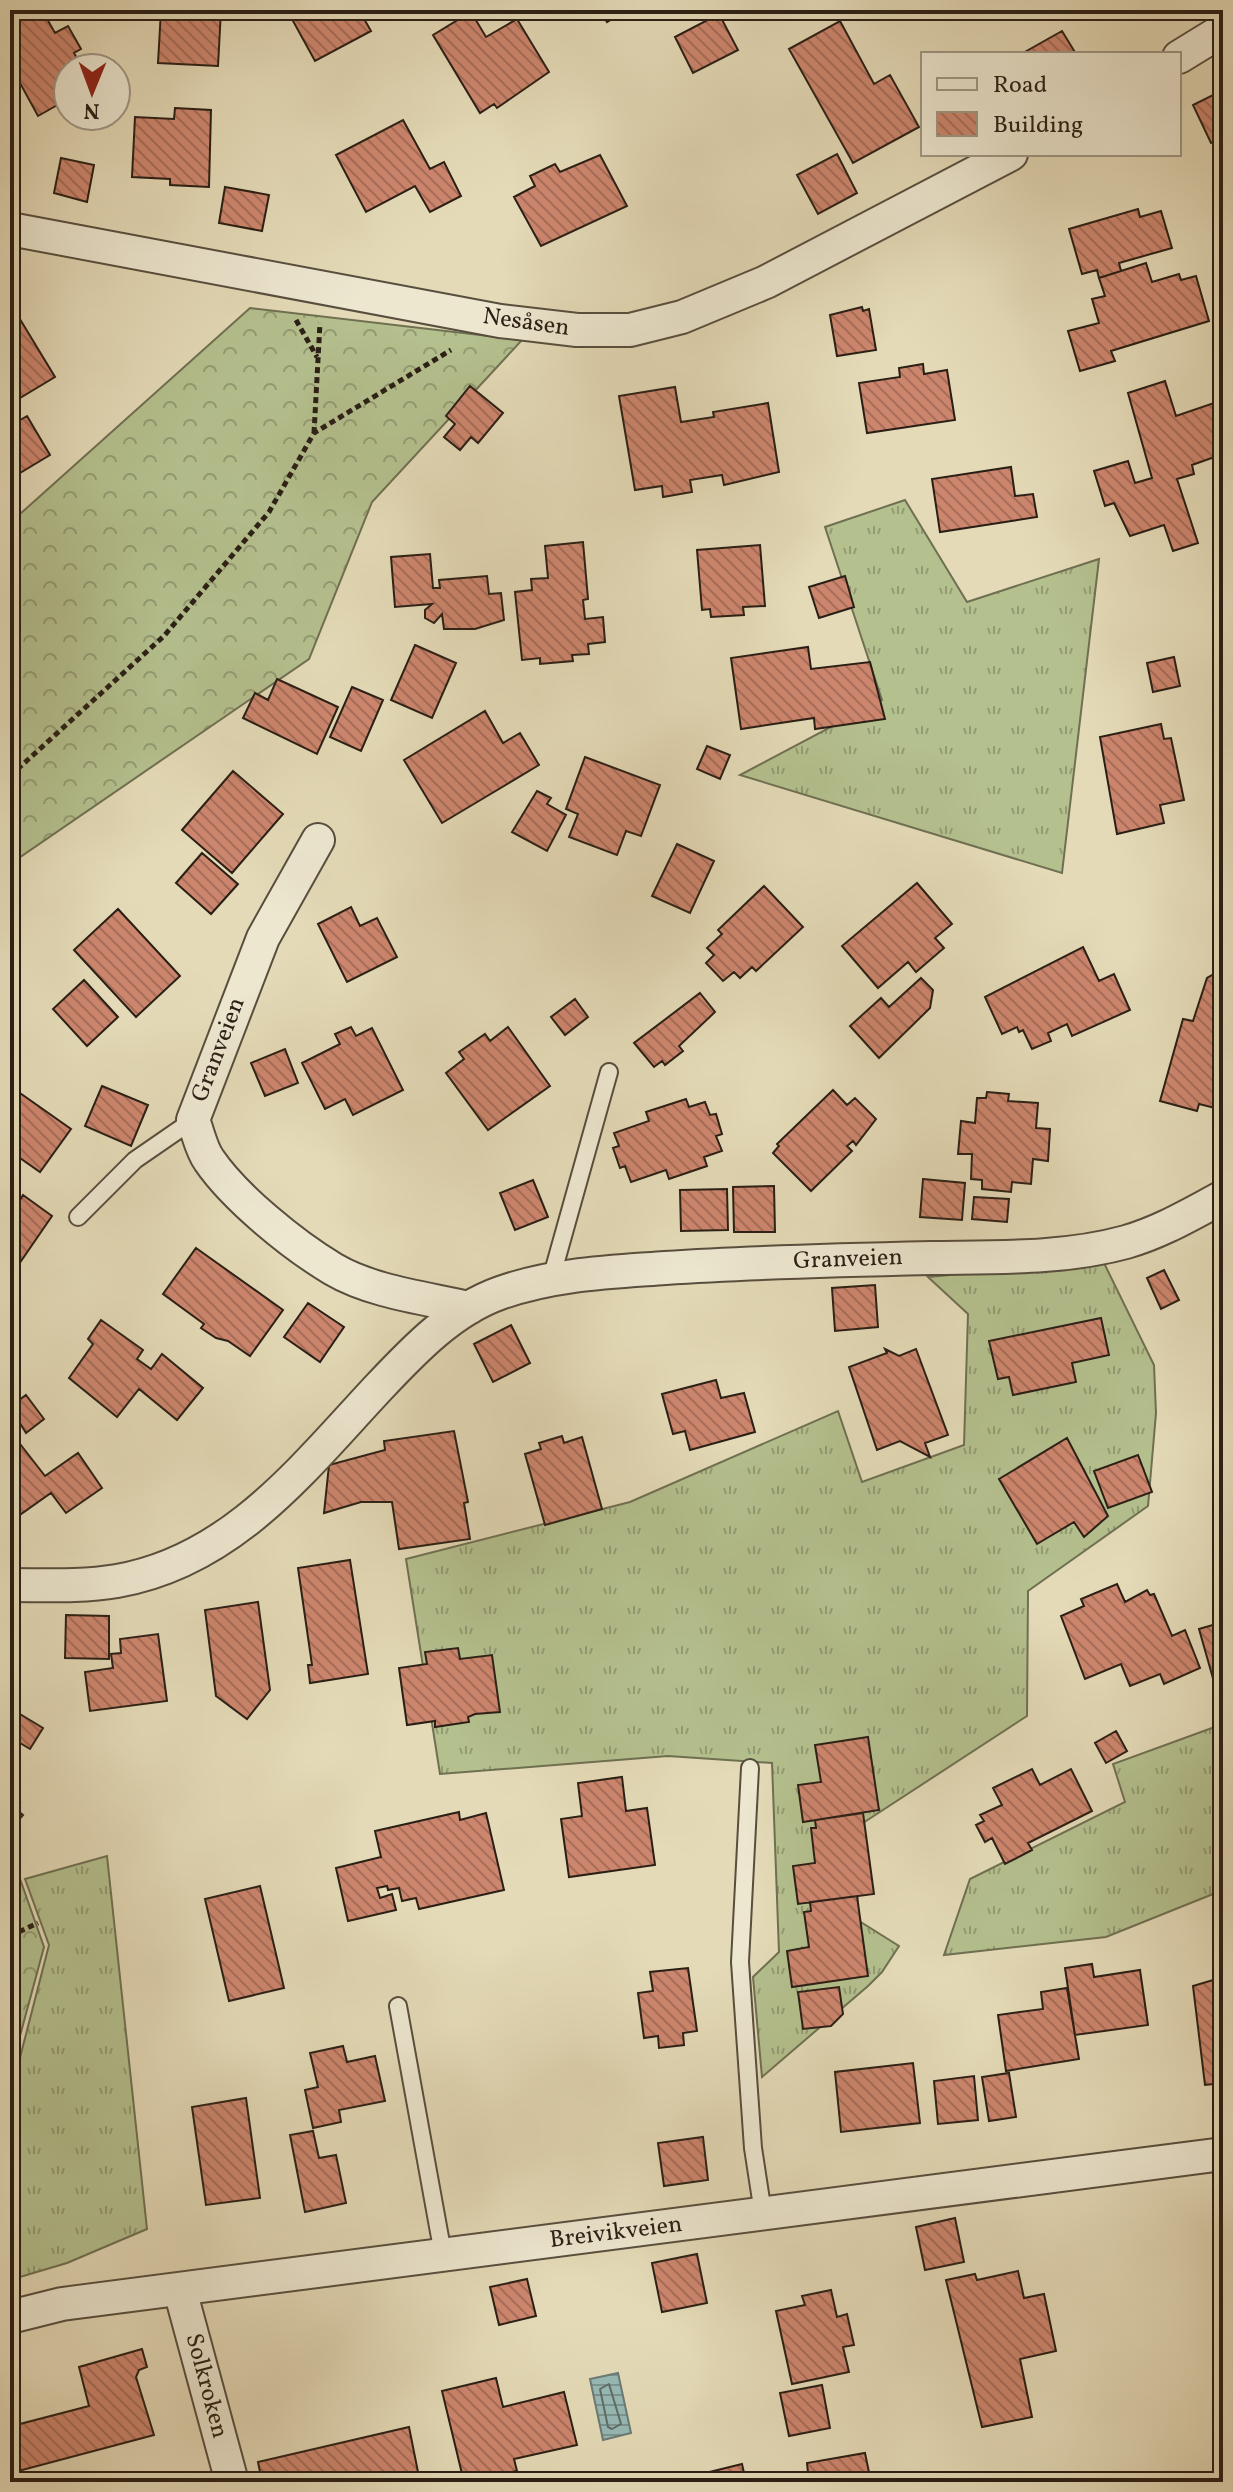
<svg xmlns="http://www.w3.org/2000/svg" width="1233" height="2492" viewBox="0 0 1233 2492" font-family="Vollkorn,serif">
  <defs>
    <pattern id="grass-tufts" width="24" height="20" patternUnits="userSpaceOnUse" patternTransform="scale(2)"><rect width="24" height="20" fill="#b4c08e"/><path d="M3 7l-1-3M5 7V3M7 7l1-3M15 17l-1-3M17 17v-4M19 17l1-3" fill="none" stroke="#939b73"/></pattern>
    <pattern id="forest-crowns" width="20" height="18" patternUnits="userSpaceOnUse" patternTransform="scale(2)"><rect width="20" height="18" fill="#b4c08e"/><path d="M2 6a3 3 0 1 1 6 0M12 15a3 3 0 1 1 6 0" fill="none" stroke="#939b73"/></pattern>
    <pattern id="water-rules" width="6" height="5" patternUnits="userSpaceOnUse" patternTransform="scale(2)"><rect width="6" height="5" fill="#97b9b5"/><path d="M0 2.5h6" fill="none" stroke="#7b9692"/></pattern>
    <pattern id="building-back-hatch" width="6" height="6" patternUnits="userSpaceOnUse" patternTransform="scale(2)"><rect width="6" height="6" fill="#cd866e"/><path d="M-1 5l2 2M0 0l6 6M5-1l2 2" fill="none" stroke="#a76d59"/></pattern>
  </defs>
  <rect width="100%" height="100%" fill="#e4dab7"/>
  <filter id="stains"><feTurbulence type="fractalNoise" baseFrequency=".0025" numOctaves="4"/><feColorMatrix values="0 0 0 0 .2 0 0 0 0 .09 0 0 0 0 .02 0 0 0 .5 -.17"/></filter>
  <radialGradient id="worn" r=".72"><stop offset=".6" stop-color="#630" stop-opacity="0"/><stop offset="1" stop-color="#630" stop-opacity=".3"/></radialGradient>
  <path fill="url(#grass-tufts)" stroke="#6f7052" stroke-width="2" d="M905,500L967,602L1099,559L1062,873L740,775L882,700L825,527Z
    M1103,1261L1154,1365L1156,1413L1148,1506L1028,1591L1027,1716L863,1823L856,1919L899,1946L882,1972L868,1986L762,2077L753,1977L779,1952L772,1763L668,1756L440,1774L406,1559L630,1502L838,1411L862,1482L964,1445L968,1314L928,1277Z
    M1223,1724V1890L1106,1937L944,1955L970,1879L1125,1802L1113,1764Z
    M107,1856L147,2229L67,2263L10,2280V2080L15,2077L49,1945L25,1879Z"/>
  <path fill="url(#forest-crowns)" stroke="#6f7052" stroke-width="2" d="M250,308L522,340L372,502L309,659L10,864V523Z
    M19,1876L44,1947L10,2073V1878Z"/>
  <path fill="url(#water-rules)" stroke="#6b7b75" stroke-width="2" d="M618,2373L631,2433L603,2440L590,2379Z"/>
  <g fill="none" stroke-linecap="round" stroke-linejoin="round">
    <path stroke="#606c65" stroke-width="2" d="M609,2384L621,2424L612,2429L608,2427L600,2389Z"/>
  </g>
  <path fill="url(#building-back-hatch)" stroke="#2a1f15" stroke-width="2" d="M10,10H42L55,33L68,26L81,49L74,53L82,68H68V99L38,116L20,83L12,87L10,83Z
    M161,10H221L218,66L158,63Z
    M287,10H359L371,31L315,61Z
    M600,10H627L607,22Z
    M471,12L486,37L517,19L549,72L497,108L494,104L480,113L433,35Z
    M719,14L738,50L693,73L675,37Z
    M840,21L874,84L890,75L919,127L853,163L789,49Z
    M1062,31L1076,54H1023V53Z
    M1223,90V138L1211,143L1193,105Z
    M175,108L211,110L209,187L170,185V179L132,177L135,117L174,119Z
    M403,120L430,169L444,162L461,196L430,212L415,186L366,212L336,155Z
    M837,154L857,193L818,214L797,175Z
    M600,155L627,206L541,246L514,197L535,186L530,176L555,164L560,172Z
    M61,158L94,165L87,202L54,193Z
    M225,187L269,195L262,231L219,223Z
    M1138,209L1140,217L1161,211L1172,248L1119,263L1121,271L1099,278L1097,270L1082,274L1069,229Z
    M1146,263L1152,282L1179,274L1181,280L1196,276L1209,321L1111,351L1115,361L1080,371L1068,331L1099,323L1092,299L1105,296L1099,278Z
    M12,306L55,377L10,404V307Z
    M862,307L863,311L869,309L876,350L837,356L830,315Z
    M923,364L924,374L947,370L955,420L867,433L859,383L900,377L899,368Z
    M1165,381L1176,416L1214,403L1223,429V454L1192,465L1194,474L1177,479L1198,543L1173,551L1164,525L1130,536L1114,503L1105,506L1094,471L1128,461L1135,483L1152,478L1128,393Z
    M470,386L503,413L478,443L471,437L460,450L444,437L455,424L446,416Z
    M675,387L681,422L714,417L713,412L768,403L779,472L724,485L722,475L690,480L692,492L663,497L662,486L635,490L619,396Z
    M27,416L50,455L10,479V426Z
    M1011,467L1015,496L1033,494L1037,517L940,532L932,479Z
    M583,542L588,599L583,600L585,619L603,617L605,642L588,644L589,654L572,655L573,661L540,664V658L522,660L515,592L532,590L531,579L548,578L545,546Z
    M760,545L765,606L743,607L744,615L711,617L710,609L702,610L697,550Z
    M430,554L433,588H440L439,580L487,576L489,594L501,593L504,620L475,629H444L442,614L434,623L425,618V610L432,604L395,607L391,557Z
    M845,576L854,607L819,618L809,587Z
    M415,645L456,663L432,718L391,700Z
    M808,647L811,669L870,662L885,719L815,729L814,718L741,729L731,658Z
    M1174,657L1180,686L1153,692L1147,663Z
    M277,679L338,707L317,754L243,718L255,693L268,700Z
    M352,687L383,700L361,751L330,737Z
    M485,711L503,743L520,733L539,765L442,823L404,760Z
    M1161,724L1164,739L1171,738L1184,800L1160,805L1164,823L1117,834L1100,737Z
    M707,746L730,755L720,779L697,769Z
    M585,757L660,785L641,836L626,831L617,855L569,837L578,814L566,809Z
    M233,771L283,814L232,873L182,830Z
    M537,791L551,798L547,804L566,815L547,851L512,832Z
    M677,844L714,861L690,913L652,896Z
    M202,853L238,884L211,914L176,883Z
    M917,883L952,924L935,938L944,948L916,972L908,962L878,988L842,946Z
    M764,886L803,927L756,971L752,967L740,978L734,972L723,981L706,963L714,955L707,948L722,934L718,930Z
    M351,907L360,926L377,918L397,957L347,982L318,924Z
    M118,909L180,976L136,1017L74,950Z
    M1083,947L1099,981L1114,974L1130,1010L1072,1036L1067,1024L1048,1033L1051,1041L1032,1049L1023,1030L1019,1032L1017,1027L1002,1034L985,997Z
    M1223,969V1110L1199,1104L1197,1111L1160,1101L1183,1019L1193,1021L1207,978Z
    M921,978L933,990L930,1008L879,1058L850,1026L881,998L889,1007Z
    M84,980L118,1017L87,1046L53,1009Z
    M700,993L715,1012L679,1046L683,1051L665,1065L662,1061L654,1067L634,1043Z
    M575,999L588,1017L565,1035L551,1017Z
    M351,1027L356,1036L372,1028L403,1090L353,1115L345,1099L325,1109L302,1063L340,1044L335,1034Z
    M508,1027L550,1086L488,1130L446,1073L464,1059L459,1052L485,1034L490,1041Z
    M285,1049L298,1083L265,1096L251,1063Z
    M10,1086L71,1129L40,1172L10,1151Z
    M102,1086L148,1105L131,1146L85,1126Z
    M833,1090L847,1105L855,1098L876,1119L856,1145L853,1141L847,1146L852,1151L811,1191L773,1153L779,1146L777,1144Z
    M987,1092L1009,1094L1008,1101L1038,1103L1036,1128L1050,1129L1048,1161L1033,1159L1031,1184L1012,1182L1011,1192L982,1189V1180L971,1179L972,1154H958L961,1121L975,1123L977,1098H986Z
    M686,1099L689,1107L705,1102L710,1115L716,1114L722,1134L716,1136L722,1151L704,1157L707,1166L669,1179L666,1170L631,1182L625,1166L620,1168L613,1148L619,1146L614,1133L649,1121L646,1112Z
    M923,1179L965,1183L962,1220L920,1217Z
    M533,1180L548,1217L515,1230L500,1193Z
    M774,1186L775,1232H734L733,1187Z
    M727,1189L728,1230L681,1231L680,1190Z
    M23,1195L52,1216L19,1264L10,1257V1202L16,1207Z
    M974,1197L1009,1199L1007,1222L972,1219Z
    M196,1248L283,1310L250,1356L228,1341L216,1338L201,1328L204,1324L163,1294Z
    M1164,1270L1179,1300L1161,1309L1147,1278Z
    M875,1285L878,1327L835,1331L832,1288Z
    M308,1303L344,1327L320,1362L284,1337Z
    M1101,1318L1109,1355L1072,1363L1076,1382L1013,1395L1009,1377L998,1379L989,1341Z
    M101,1320L143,1350L137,1359L151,1369L162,1354L203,1388L177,1420L139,1389L117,1417L69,1378L93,1344L88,1339Z
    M511,1325L530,1363L493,1382L474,1344Z
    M885,1349L899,1356L916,1349L948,1435L925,1443L930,1457L900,1441L877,1450L849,1367L887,1353Z
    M716,1380L721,1398L744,1393L755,1432L690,1450L685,1431L673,1434L662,1394Z
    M26,1395L44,1419L26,1433L10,1407Z
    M10,1431L45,1476L78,1453L102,1488L66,1513L51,1493L14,1519L10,1513Z
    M454,1431L468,1502L464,1503L470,1539L399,1549L392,1502H361L324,1513L329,1465L385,1450L384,1441Z
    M562,1436L564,1443L582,1437L602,1509L545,1525L525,1454L541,1449L539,1443Z
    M1067,1438L1108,1516L1084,1537L1074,1522L1037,1544L999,1479Z
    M1138,1455L1152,1492L1108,1508L1094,1471Z
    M350,1560L368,1674L310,1683L308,1665H312L298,1568Z
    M1117,1584L1125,1602L1147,1590L1150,1595L1154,1594L1172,1636L1185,1630L1200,1668L1164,1684L1160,1674L1130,1686L1121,1664L1085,1679L1061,1616L1084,1606L1081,1599Z
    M258,1602L270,1690L247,1719L216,1696L205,1610Z
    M66,1615L109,1616V1659L65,1658Z
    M1223,1622V1679L1214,1682L1199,1629Z
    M158,1634L167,1701L90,1711L85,1672L113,1668L111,1654L121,1653L120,1639Z
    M458,1648L460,1659L492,1655L500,1712L475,1714L468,1717L469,1722L435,1727V1721L407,1725L399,1668L427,1664L425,1652Z
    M10,1708L43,1728L30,1749L10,1737Z
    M1116,1731L1127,1751L1106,1763L1095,1743Z
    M868,1737L879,1810L803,1822L798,1785L821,1782L815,1745Z
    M1032,1769L1040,1785L1071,1769L1092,1811L1028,1843L1032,1850L1005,1864L992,1838L985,1842L976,1825L984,1821L980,1815L1002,1805L993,1788Z
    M622,1777L626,1811L647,1808L655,1865L569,1877L561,1819L582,1816L578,1783Z
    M10,1795L20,1803L15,1808L23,1815L10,1830Z
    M459,1812L460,1820L486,1813L504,1890L419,1909L416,1898L402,1901L399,1888L388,1890L387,1886L377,1888L380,1898L392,1894L396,1910L348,1921L336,1868L381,1857L375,1831Z
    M863,1813L874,1894L798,1904L793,1866L815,1863L811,1828H816L815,1820Z
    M260,1886L284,1988L229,2001L205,1899Z
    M857,1896L868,1976L792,1987L787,1951L809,1947L804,1912L811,1911L810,1902Z
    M1092,1964L1094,1977L1140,1970L1148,2025L1075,2035L1065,1968Z
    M688,1968L697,2031L683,2033L684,2045L659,2048L658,2036L644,2038L638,1993L653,1991L650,1972Z
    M1223,1977V2083L1205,2085L1193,1986Z
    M839,1987L843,2014L831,2026L803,2029L798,1992Z
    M1067,1988L1079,2059L1006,2071L998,2015L1043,2009L1041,1992Z
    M343,2046L347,2062L375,2056L385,2101L339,2110L341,2122L313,2128L305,2090L318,2087L310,2053Z
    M913,2063L920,2123L841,2132L835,2072Z
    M1009,2073L1016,2117L989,2121L982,2077Z
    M974,2076L978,2120L938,2124L934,2081Z
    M246,2098L260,2198L206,2205L192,2107Z
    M313,2131L319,2158L336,2155L346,2203L305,2212L290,2135Z
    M703,2137L708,2180L664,2186L658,2143Z
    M955,2218L964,2262L925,2270L916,2227Z
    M697,2254L707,2303L662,2312L652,2263Z
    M1018,2271L1024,2298L1044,2294L1056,2351L1020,2359L1032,2417L982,2427L946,2280L975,2274L977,2280Z
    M527,2279L536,2316L499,2325L490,2287Z
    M831,2290L837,2317L847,2314L854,2345L843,2347L849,2372L792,2384L776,2311L805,2305L802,2296Z
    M142,2349L147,2367L139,2370L136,2377L154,2435L11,2473L10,2431L20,2424L89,2406L79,2367Z
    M496,2378L503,2407L564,2392L577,2445L514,2459L517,2471L464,2482L442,2391Z
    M822,2385L830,2428L789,2436L780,2393Z
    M409,2427L420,2482H262L258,2462Z
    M865,2453L871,2482H809L807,2463Z
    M742,2464L746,2482H682L681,2479Z"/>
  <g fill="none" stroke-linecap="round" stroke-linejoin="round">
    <g stroke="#584e3e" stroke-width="20">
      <path id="service" d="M78,1217L135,1160L193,1120
        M551,1279L609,1072
        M750,1768L740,1962L753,2148L763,2213
        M398,2006L443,2254"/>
    </g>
    <g stroke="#584e3e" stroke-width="36">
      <path id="minor" d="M1179,57L1223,30
        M10,229L500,321L577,330H630L682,317L766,282L1011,154
        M318,840L263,938L193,1120C198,1132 201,1149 209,1160C235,1198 293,1245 333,1269C372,1292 425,1298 469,1308
        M10,1585C45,1585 82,1587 117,1581C233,1561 304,1467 380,1386C414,1350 452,1310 500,1293C553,1274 610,1272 665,1268C754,1262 844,1260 933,1258C996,1257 1065,1259 1126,1242C1161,1232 1191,1214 1223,1197
        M180,2290L232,2482
        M10,2317L62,2304L1223,2154"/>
    </g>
    <path stroke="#2a1f15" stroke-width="5" stroke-dasharray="6 4" stroke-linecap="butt" d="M296,320L317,357
      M314,433L320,323
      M10,776L164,636L269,512L314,433L451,350
      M10,1936L38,1923"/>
    <use href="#service" stroke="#ede7d0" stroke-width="16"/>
    <use href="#minor" stroke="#ede7d0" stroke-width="32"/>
  </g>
  <g text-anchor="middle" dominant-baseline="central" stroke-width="6" stroke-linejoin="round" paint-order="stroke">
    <g font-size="24" fill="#2a1f15" stroke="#ede7d0">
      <text transform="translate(526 323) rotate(8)">Nesåsen</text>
      <text transform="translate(219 1050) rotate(-69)">Granveien</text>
      <text transform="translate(848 1260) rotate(-2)">Granveien</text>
      <text transform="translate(616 2233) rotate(-7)">Breivikveien</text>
      <text transform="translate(206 2386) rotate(75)">Solkroken</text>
    </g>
  </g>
  <rect width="1233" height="2492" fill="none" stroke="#e4dab7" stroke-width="40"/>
  <rect x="12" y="12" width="1209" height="2468" fill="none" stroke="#2a1f15" stroke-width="4"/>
  <rect x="20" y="20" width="1193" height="2452" fill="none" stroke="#2a1f15" stroke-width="2"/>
  <rect x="921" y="52" width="260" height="104" fill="#ede7d0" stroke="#9f9785" stroke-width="2"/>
  <rect x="937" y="78" width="40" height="12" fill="#ede7d0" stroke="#9f9785" stroke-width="2"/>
  <text x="993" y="92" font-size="24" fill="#2a1f15">Road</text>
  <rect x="937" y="112" width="40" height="24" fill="url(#building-back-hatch)" stroke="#9f9785" stroke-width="2"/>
  <text x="993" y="132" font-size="24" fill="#2a1f15">Building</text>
  <g transform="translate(92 92) rotate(181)"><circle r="38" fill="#ede7d0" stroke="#9f9785" stroke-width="2"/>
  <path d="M0-6L14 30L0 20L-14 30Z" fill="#8f2418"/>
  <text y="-12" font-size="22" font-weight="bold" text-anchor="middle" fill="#2a1f15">N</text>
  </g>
  <rect width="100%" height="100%" filter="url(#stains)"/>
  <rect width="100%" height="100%" fill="url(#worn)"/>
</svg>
